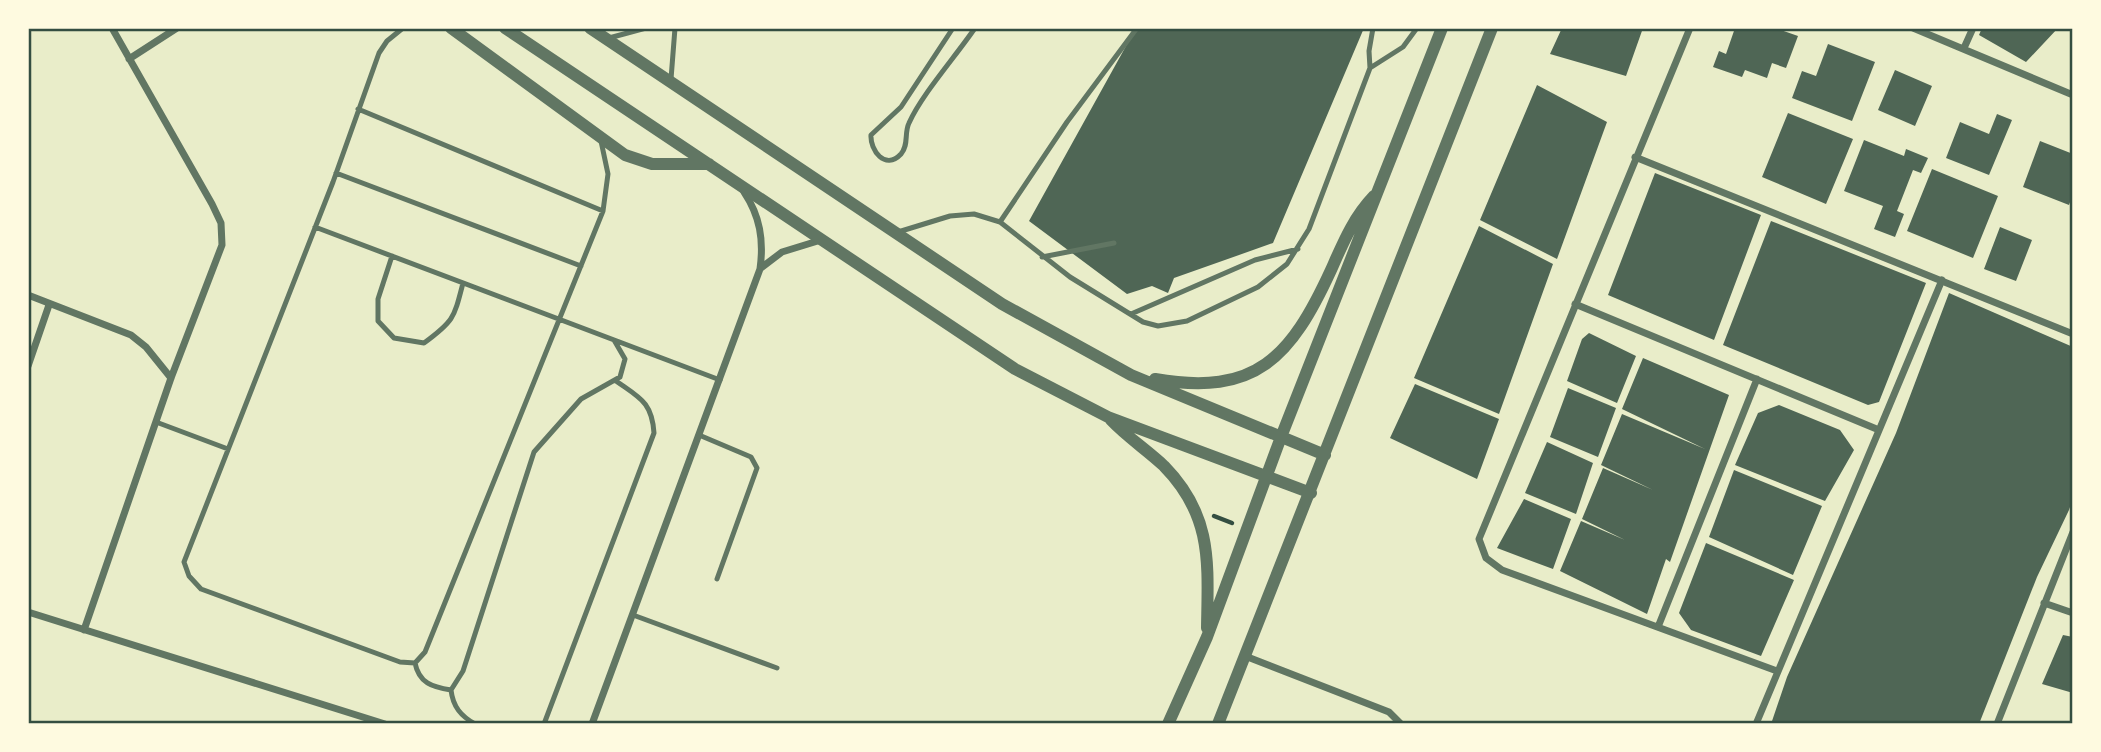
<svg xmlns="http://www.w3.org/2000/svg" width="2101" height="752" viewBox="0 0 2101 752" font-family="Mulish,sans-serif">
  <rect width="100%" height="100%" fill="#e9edc9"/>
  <path fill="#4f6655" d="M1136,28H1364L1273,243L1174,278L1168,293L1152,286L1127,294L1029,221Z
    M1562,28H1643L1626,76L1550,54Z
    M1735,28H1775L1798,36L1786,68L1772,63L1767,78L1745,70L1742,77L1713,67L1719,51L1726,54Z
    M1982,28H2058L2026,62L1979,35Z
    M1828,44L1875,62L1852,121L1792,98L1802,71L1816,76Z
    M1895,70L1932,86L1915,126L1878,110Z
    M1537,85L1607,122L1557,259L1480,220Z
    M1788,113L1853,139L1826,204L1762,177Z
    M1997,114L2012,120L1989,175L1946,158L1960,122L1989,134Z
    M1864,140L1904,156L1906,149L1928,158L1921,173L1913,170L1897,211L1904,214L1895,237L1874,229L1883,206L1844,191Z
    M2040,141L2073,154V194L2069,205L2023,187Z
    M1932,169L1998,196L1973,258L1907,231Z
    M1655,173L1761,215L1714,340L1608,295Z
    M1771,221L1926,283L1879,402L1868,405L1723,345Z
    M1479,226L1553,264L1499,414L1414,378Z
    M2000,227L2032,240L2016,281L1984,269Z
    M1949,293L2073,347V498L2069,510L2037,577L1979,724H1771L1787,677L1896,433Z
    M1589,333L1636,356L1617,403L1567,381L1582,339Z
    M1643,358L1729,395L1670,562L1666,559L1647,614L1560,571L1581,521L1625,540L1582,519L1603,468L1653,490L1601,465L1622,414L1705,449L1622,409Z
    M1415,384L1499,419L1477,479L1390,438Z
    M1568,388L1616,408L1598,457L1550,437Z
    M1779,405L1840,430L1854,450L1825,501L1735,465L1758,413Z
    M1547,442L1593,463L1576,514L1525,493Z
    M1734,470L1822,506L1793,575L1709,537Z
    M1524,499L1571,519L1553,569L1497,548Z
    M1706,543L1794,580L1761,656L1691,630L1679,613Z
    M2063,635L2073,637V693L2042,684Z"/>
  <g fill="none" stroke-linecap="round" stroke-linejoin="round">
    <path stroke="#344e41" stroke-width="4.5" d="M1214,516L1232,523"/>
    <path stroke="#617663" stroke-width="5" d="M403,28L387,41L379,53L333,182L184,562L189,576L201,589L400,662L415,663L425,652L603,211L608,174L601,141
      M953,28L901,107L871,135C870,150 885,171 901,154C909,145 904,133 909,123C922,94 956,56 975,28
      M609,38L646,28
      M1370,68L1369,51L1373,28
      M671,79L675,28
      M358,109L603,211
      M336,173L581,266
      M1000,222L1067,122L1137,28
      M315,227L720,380
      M898,232L950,216L974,214L1000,222L1070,277L1143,322L1158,326L1187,321L1258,287L1287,264L1309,229L1370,68L1403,47L1417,28
      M392,256L378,299V321L394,338L424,343C454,321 454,318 463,283
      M1042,257L1114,243
      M1131,314L1255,260L1298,249
      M156,422L228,449
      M699,435L751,457L757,468L717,579
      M633,615L777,668
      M415,663C419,683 432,687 451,690L463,671L534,452L581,399L620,377L625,359L614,340
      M451,690C453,707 461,716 475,724
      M544,724L654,433C652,402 640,398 616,381"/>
    <path stroke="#617663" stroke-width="7" d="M1690,28L1479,539L1486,558L1502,570L1777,671
      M1913,28L2073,95
      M1964,48L1973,28
      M129,59L177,28
      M1635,157L2073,334
      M761,268L782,252L821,240
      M28,295L131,335L146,347L171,378
      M1575,304L1879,430
      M28,366L49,305
      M2044,603L2073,613
      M28,612L385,724
      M1658,627L1757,379
      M84,630L171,378L222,245L221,223L212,204L112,28
      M1245,656L1389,712L1401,724
      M592,724L760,269C764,240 760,216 744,192
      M1756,724L1942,280
      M1997,724L2073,532"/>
    <path stroke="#617663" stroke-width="12" d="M451,28L625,155L652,164H709
      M505,28L1015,369L1108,417L1311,493
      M590,28L1002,304L1131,375L1325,455
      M1155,379C1256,397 1291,357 1331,270C1343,243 1353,218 1374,196
      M1111,420C1127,437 1147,450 1164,466C1213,516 1208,563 1207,628
      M1168,724L1207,637L1281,437L1442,28
      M1218,724L1492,28"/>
  </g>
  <rect width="2101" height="752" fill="none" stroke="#fefae0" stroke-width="60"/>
  <rect x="30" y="30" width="2041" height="692" fill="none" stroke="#344e41" stroke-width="2.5"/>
</svg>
